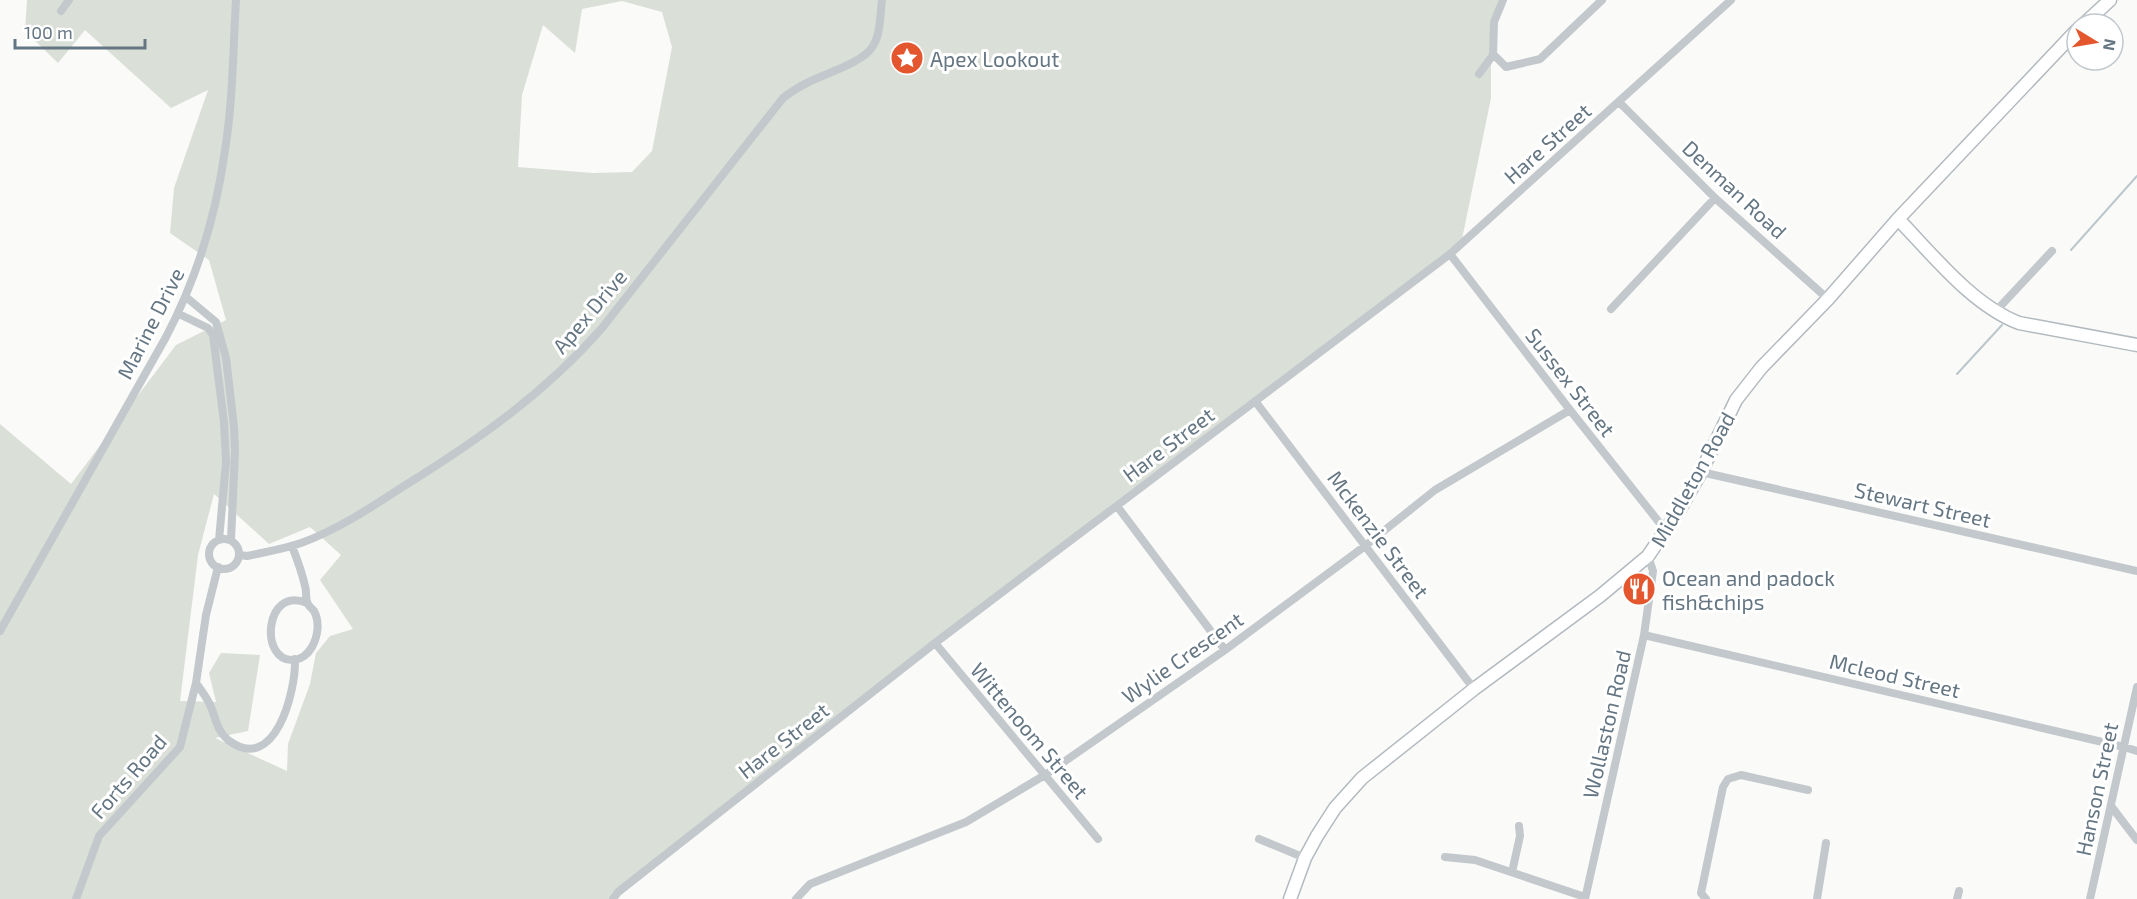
<svg xmlns="http://www.w3.org/2000/svg" width="2137" height="899" viewBox="0 0 2137 899" font-family="'Exo 2',sans-serif">
  <rect width="100%" height="100%" fill="#fafaf8"/>
  <path fill="#dadfd7" fill-rule="evenodd" d="M27,0H1499L1491,22V98L1461,244L1115,502L616,899H0V424L71,484L176,345L226,320L209,260L170,233L174,188L208,90L171,108L85,30L58,63L25,31ZM622,1L662,12L672,47L652,151L632,172L593,173L518,167L522,95L543,25L575,53L582,9ZM214,494L269,544L310,527L341,555L320,580L353,629L330,636L316,653L310,684L288,744L287,771L215,738L248,731L260,655L221,653L209,673L216,702L180,701L198,555Z"/>
  <g fill="none" stroke-linecap="round" stroke-linejoin="round">
    <path stroke="#bbc7cb" stroke-width="2" d="M2071,250L2137,176
      M1957,374L2002,325"/>
    <g stroke="#b3babf" stroke-width="15">
      <path id="secondary" d="M2084,24L2110,0
        M1898,219C1933,255 1972,305 2019,323L2137,345
        M1290,899L1305,858L1317,836L1335,808L1362,778L1474,689L1600,596L1648,556L1680,509L1701,472L1736,400L1761,368L1828,299L1898,219L2077,30"/>
    </g>
    <path stroke="#c3c8cc" stroke-width="8" d="M61,11L69,0
      M1493,54L1506,67L1540,59L1602,0
      M1479,74L1493,55L1494,22L1503,0
      M1619,102L1715,198L1828,299
      M1450,254L1570,410L1666,531
      M186,297L216,322L226,358L234,427L235,451L231,540
      M1611,309L1715,198
      M1995,312L2052,251
      M179,314L208,328L213,335L224,422L226,462L219,540
      M1255,401L1474,689
      M1701,472L2137,571
      M1117,506L1225,650
      M209 554a15 15 0 1 1 30 0a15 15 0 1 1-30 0Z
      M292,546C297,559 302,572 305,586C307,591 305,600 308,604C309,607 312,608 314,611C320,622 318,636 312,647C308,654 302,659 294,660C259,663 264,585 307,603
      M239,555L247,556C265,552 284,549 301,543C337,530 372,507 404,486C477,441 545,393 602,328L783,98C791,92 798,87 807,83C825,73 862,64 873,46C881,33 880,14 882,0
      M0,631L166,337C197,278 216,216 225,150C233,101 233,50 236,0
      M1644,635L2124,747L2137,751
      M935,643L1098,839
      M196,683C201,690 208,699 211,707C216,719 217,731 228,740C275,776 296,691 295,659
      M2111,806L2137,840
      M1259,839L1305,858
      M1445,857L1475,860L1585,897
      M1512,872L1520,836L1519,826
      M76,899L99,836L180,747L196,683L206,615L218,567
      M613,899L618,892L935,643L1450,254L1731,0
      M796,899L810,884L966,822L1045,775L1225,650L1365,546L1435,490L1570,410
      M1585,899L1644,635L1653,571L1648,556
      M1706,899L1701,893L1723,787L1728,779L1741,775L1808,790
      M1817,899L1826,843
      M1957,899L1959,891
      M2090,899L2137,687"/>
    <use href="#secondary" stroke="#fff" stroke-width="12"/>
  </g>
  <defs>
    <g id="sight-disc" transform="scale(1.725)"><circle r="9.5" fill="#e4572e" stroke="#fff"/><path d="M0-6L1.8-2.2L6-1.7L2.9 1.2L3.7 5.4L0 3.3L-3.7 5.4L-2.9 1.2L-6-1.7L-1.8-2.2Z" fill="#fff"/></g>
    <g id="restaurant-disc" transform="scale(1.725)"><circle r="9.5" fill="#e4572e" stroke="#fff"/><path d="M-5-6h1v4h1v-4h1v4h1v-4h1v5L-1.5 .5V6h-2V.5L-5-1ZM5-6V6H3V1.5H1.5Q1.5-4 5-6Z" fill="#fff"/></g>
  </defs>
  <g fill-rule="evenodd">
    <use href="#sight-disc" x="907" y="58"/>
    <use href="#restaurant-disc" x="1639" y="589"/>
  </g>
  <g text-anchor="middle" dominant-baseline="central" stroke-width="6" stroke-linejoin="round" paint-order="stroke">
    <g font-size="21" fill="#657683" stroke="#fff" text-anchor="start">
      <text x="930" y="58">Apex Lookout</text>
      <text x="1662" y="577">Ocean and padock<tspan x="1662" dy="24">fish&amp;chips</tspan></text>
    </g>
    <g font-size="21" fill="#657683" stroke="#fff">
      <text transform="translate(1547 143) rotate(-42)">Hare Street</text>
      <text transform="translate(1735 189) rotate(43)">Denman Road</text>
      <text transform="translate(589 311) rotate(-50)">Apex Drive</text>
      <text transform="translate(150 323) rotate(-63)">Marine Drive</text>
      <text transform="translate(1571 382) rotate(52)">Sussex Street</text>
      <text transform="translate(1168 444) rotate(-37)">Hare Street</text>
      <text transform="translate(1692 479) rotate(-61)">Middleton Road</text>
      <text transform="translate(1923 504) rotate(13)">Stewart Street</text>
      <text transform="translate(1379 534) rotate(53)">Mckenzie Street</text>
      <text transform="translate(1182 657) rotate(-35)">Wylie Crescent</text>
      <text transform="translate(1895 675) rotate(13)">Mcleod Street</text>
      <text transform="translate(1606 724) rotate(-77)">Wollaston Road</text>
      <text transform="translate(1030 730) rotate(50)">Wittenoom Street</text>
      <text transform="translate(783 740) rotate(-38)">Hare Street</text>
      <text transform="translate(128 776) rotate(-49)">Forts Road</text>
      <text transform="translate(2096 789) rotate(-78)">Hanson Street</text>
    </g>
  </g>
  <g transform="translate(2095 42) rotate(101)"><circle r="28" fill="#ffffff" stroke="#c1c8cd" stroke-width="1.5"/>
  <path d="M0-4.5L10 22L0 15L-10 22Z" fill="#e4572e"/>
  <text y="-9" font-size="16" font-weight="bold" text-anchor="middle" fill="#657683">N</text>
  </g>
  <path d="M15 39v9h130v-9" fill="none" stroke="#657683" stroke-width="3"/>
  <text x="24" y="39" font-size="18" fill="#657683" stroke="#ffffff" stroke-width="4.5" paint-order="stroke">100 m</text>
</svg>
